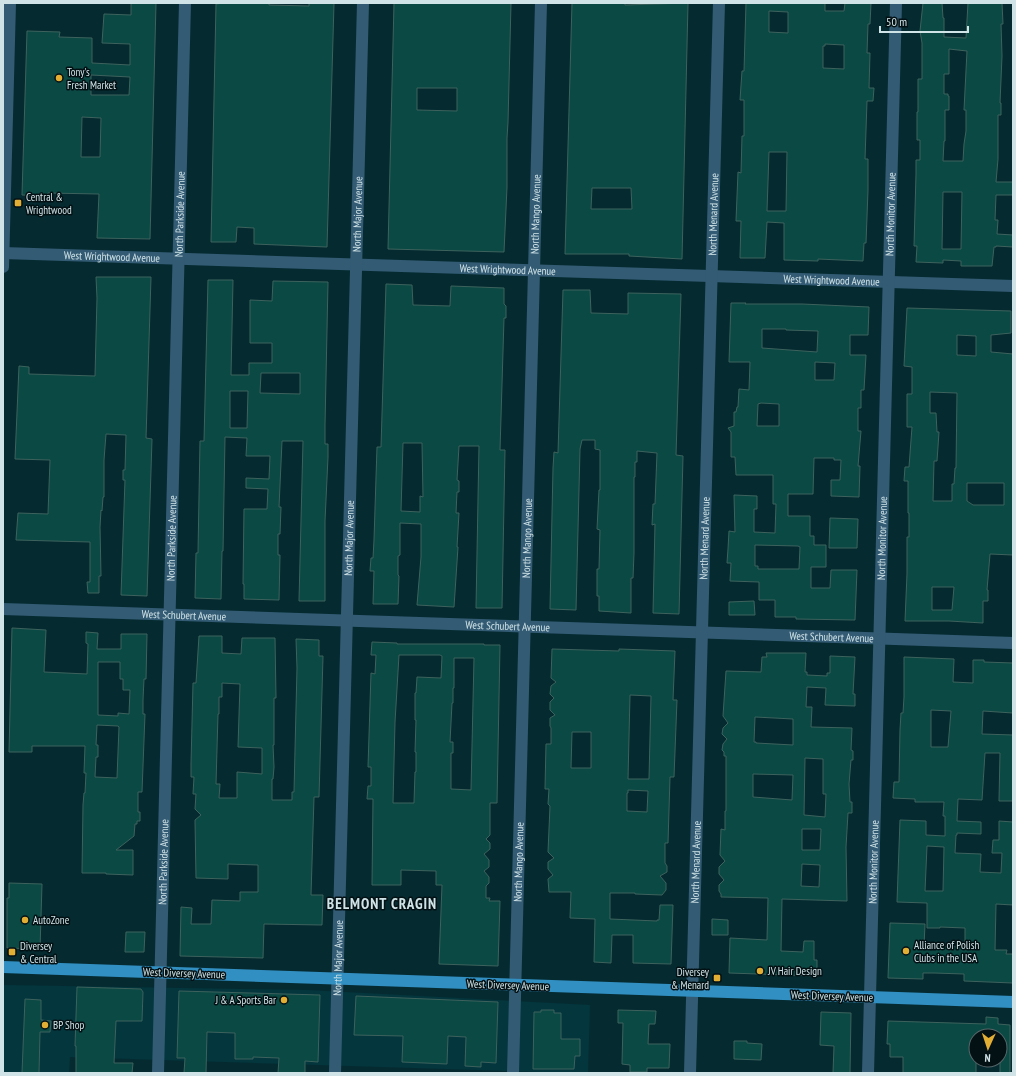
<svg xmlns="http://www.w3.org/2000/svg" width="1016" height="1076" viewBox="0 0 1016 1076" font-family="'PT Sans Narrow',sans-serif">
  <rect width="100%" height="100%" fill="#052b31"/>
  <path fill="#04363e" d="M4,985L307,990L590,1005L588,1072L569,1073L70,1057L69,1073H3Z"/>
  <path fill="#0a4944" stroke="#3e625d" fill-rule="evenodd" d="M131,3H156L150,239L97,238L99,194L48,193V196L22,195L27,31L60,32L59,37L92,38V63L130,65V44L102,43L104,14L131,15ZM91,75L130,77L129,95H91ZM82,117L101,118L100,157H81Z
    M225,3H269V5L309,6V3H334L327,247L254,244V228L237,227L236,242H211L216,4Z
    M394,3H511L508,122L507,138V187L504,252L388,249ZM417,88H457V111L417,110Z
    M572,3H625V5L688,3L682,259L629,256V254H565ZM592,188H631L632,209H591Z
    M746,3H825V11H844L845,3H871L870,24H868L867,53H870L869,88H874L873,101H867L865,159H868V190L866,243H864L863,261L818,259V261L784,260V223L767,222L765,258H740L741,221H736L738,172L741,173L742,136H744V100H740L742,71H744ZM769,11L788,12V33L769,32ZM825,44L844,45V69L823,68V46H825ZM769,152H787L786,211H767Z
    M923,3H942L943,18H944V37L966,38L968,3H1002L1003,24H1001L1002,56L1000,103H1001V115H998V159L996,182H1013V195H996L995,220H998L997,234L1013,235V247L996,246V247H994L992,266H961V261L943,260V263L916,262L917,246H914L916,174V160H920V140H917V112H918V79H922V43L920,31ZM949,49L967,51L964,110H966V131L964,144L963,161H943L944,141H945V110H949V96H948V94H944V74H949ZM943,192H962L961,249H942Z
    M96,277H151L146,438L152,439L147,596L121,595L125,480H123V470H125L126,435L106,434L104,460V497H103L102,511L101,510L100,527L101,576H99V593H88L87,582H90V542L16,540L18,513L48,514L50,460L15,459L19,366L29,367V374L95,376L97,298Z
    M208,280H233L231,375H249V363H272V343H250V300L272,301L273,281L328,282L325,425V444H328V457L325,521V601H299L303,441H282L279,507H281L280,534H278V555H280L279,600L244,599V584H243L244,509H267L268,489L246,488V478L269,479L270,456H246L247,438L225,437L223,551H222L221,599L195,598L196,553H198L200,441H204ZM261,373H300V394L260,393ZM230,391H248L247,428H230Z
    M386,284L412,285L413,305L450,306L451,286L504,288V304L506,306V318H504L500,450H505L502,608H476L479,446H459L457,480L459,481V492H457L456,513H459L457,547H458L454,607L417,605L421,557V524L400,523V555L398,556V575L399,576L398,604H373L374,571H370L371,558H373L374,540L377,447H381ZM403,443H422L423,497L420,496V512L401,511Z
    M563,290H590L591,313L628,314V293L681,294L676,455L683,456L679,614L653,613L655,524L652,525L653,504H655L657,453L637,451V462H635V477H634V553L633,578H631V613L599,611V596H597V569H599L600,530L597,529L599,490H600V450L595,449V440H582L580,449L576,610L550,609L553,468L554,452L558,453Z
    M731,303H746L745,304H802L869,307L868,335H850V355H866L864,390H861V408H858V431H861L858,466H860L859,497L831,496V480H840L841,460H834V458H814L813,494H788V516H810V536H814V545H826V567H811V588H830L831,570H857L855,620L796,619V617H775V600H759V582L730,581L731,563H727L728,549L729,531L735,532L734,495L757,496V509H754V532L775,533L776,504H773V475H736L735,457H731V432L728,428L734,426V412H736L737,407H738L739,389L749,390L750,362H729ZM762,329H786V330L818,331L817,352L762,348ZM815,362L835,363L834,380H815ZM761,403L779,404V426H757L758,404ZM755,545L798,546L800,547L799,569H758V566H755Z
    M907,308L1011,311V333L991,335V352L1013,354V555L990,554L987,590H988V601H983V623L949,621H905L907,574V537H909V513H908V481H904L905,467H909L912,427H907V394H912V367L904,366ZM957,335L976,336V356L957,355ZM930,392L957,393L956,468H955L954,484H952V501H933L934,461H937L939,432H937L936,413H930ZM967,483H1004V505H973L967,501ZM932,587H954L952,610H932Z
    M830,518L858,519L857,548H829Z
    M754,601L755,615H729V602Z
    M12,628L46,630L44,672L87,674L88,644L86,643V632L98,633L97,649H121V634H147L146,679H144L143,700V714H145L142,792H138V812H140V821H137V824H135L134,836L116,850H133V875L106,874V873H82L83,805L84,793H85L86,773H84L85,746H32V752H9ZM98,662H120V679H123V690H130L129,714L118,713V716L98,715ZM97,725L118,726L119,727L117,778L95,777L96,757H98V745H96Z
    M199,636H222V653L241,654L242,638H275L276,698H274V745H273L274,767L273,779H272V800H292V792H294L297,668L296,639L319,640V656H323L319,797H314L311,895H323L322,925L264,924L263,958L180,956L181,907L192,908L191,924H211L212,900L240,901V892H258V865L228,864V879L196,878L195,820L201,815L195,809L196,794H193L194,777H191V764L193,683H196ZM222,683L240,684L238,747L262,748V774L237,772V798H219L220,784H216L218,714H219V697H222Z
    M372,642L397,643V644H484V645H500L497,803H490V835L486,839L490,843V849L484,854L489,860V867L484,871L489,877V883L486,886V898H490L489,901H500L498,966L439,964L442,885H436V871L401,870V885H372L373,799H367L368,786H371V767H368L371,673L375,674L376,655H371ZM399,655H440L442,656L441,678L417,677L416,693H415V720H416L415,752H416V772H415L414,803H393L395,722ZM454,658H474L471,790L451,789V753H453V742H450L452,703H453V688H454Z
    M552,649L619,651V649L675,651L673,700H677L674,777H670L668,843H665V863L667,866V872L660,876L666,883V890L662,895L635,894V893H610V919L657,921V920H659L660,905H673L671,964L633,963V935H612L611,963L594,962L595,919L570,918L571,892H549L548,879L553,875L548,869V862L554,858L548,852L550,806L548,804L549,789H545L546,744H551V728L550,726V718L555,715L550,710V702L554,698L550,694L551,686L556,682L551,678ZM630,695L651,696L649,779H628ZM572,732H591V768H571ZM628,790L648,791L647,812L627,811V793H628Z
    M766,653H806L805,672H807V675L827,676V673H830V656L855,657L853,694H855V706L825,705L826,688L807,687L806,707H812L811,727L852,728L851,750L853,751V760H851L849,784L850,802H852V813H848L846,847L847,901L782,899L781,951L803,952L804,941H814V960H817V976L729,973L730,938L767,940L768,898L721,897V894L719,891V885L724,880L719,874V867L725,861L720,855L721,829L725,830V811H726V756H724V752L722,750L723,744L727,739L722,734L723,728L728,723L723,716L726,671L761,672L762,657H767ZM755,717L793,719V745L756,743V742H754ZM805,758L823,759V794H826L825,817L804,815ZM753,774L793,775L792,800L753,797ZM802,829H821L820,850H802ZM802,864L820,865L819,887L801,886Z
    M904,657L954,659L953,682L973,683V660H984V662L1013,663V713L983,711L982,734L1013,735V801H999L1000,753H985L982,800L958,799L957,821L981,822V834L957,833V835H956L955,853L981,854L980,872L1001,873L1002,853H992L993,840H999V821L1013,822V905L996,904L995,950H1007L1006,954H1013V983L964,981V974L934,973H923V979L888,978L890,923L925,924L924,946L965,947V928L940,927V928H927V903L897,902L900,820L926,821V835L945,836V816H943L944,802H915V799L893,798L894,782H899L900,730L901,713H903L904,697ZM931,710L951,711L948,747H931ZM927,846L944,847L943,891H925Z
    M9,883L42,884L40,949L7,948V898H9Z
    M712,919L728,920V935H712Z
    M126,932H145L144,952H125Z
    M77,987L141,989L143,992L142,1021H116L114,1063H133L132,1073H76V1046H75Z
    M179,991L320,995L318,1062L305,1061V1073H278L279,1058L253,1057V1059H235V1033L207,1032L206,1073H184L185,1058H177Z
    M356,996L498,1002L496,1063L481,1062V1067L465,1066L466,1037L448,1036L447,1064L402,1062L403,1036L354,1035Z
    M25,999L41,1000V1020L51,1021L50,1032H40L39,1073H22Z
    M541,1010H554V1013H561V1039H580V1056H575L574,1069H533L534,1012H541Z
    M618,1010L656,1011L655,1024H649L648,1044H670L669,1068H647V1072H630V1065L622,1064L623,1023H618Z
    M821,1012L851,1013L850,1073H833L834,1046L820,1045Z
    M986,1017L998,1018V1024L1010,1025V1073H1000V1036H976V1073H903V1057H890V1044H887L888,1021L986,1024Z
    M734,1041H747V1043L762,1044L761,1060L734,1059Z"/>
  <g fill="none" stroke-linecap="round" stroke-linejoin="round">
    <g stroke="#335b74" stroke-width="12">
      <path id="s1" d="M3,253L1013,286"/>
      <path d="M3,267L10,3"/>
      <path id="s2" d="M3,609L1013,643"/>
      <path id="s3" d="M158,1073L185,3"/>
      <path id="s4" d="M335,1073L363,3"/>
      <path id="s5" d="M513,1073L541,3"/>
      <path id="s6" d="M690,1073L719,3"/>
      <path id="s7" d="M868,1073L896,3"/>
    </g>
    <path stroke="#318fc2" stroke-width="12" d="M3,967L1013,1002"/>
  </g>
  <g fill="#e3ae34" stroke="#041114" stroke-width="1.5">
    <circle cx="59" cy="78" r="4"/>
    <rect x="14" y="199" width="8" height="8" rx="2"/>
    <circle cx="25" cy="920" r="4"/>
    <circle cx="906" cy="951" r="4"/>
    <rect x="8" y="948" width="8" height="8" rx="2"/>
    <circle cx="760" cy="971" r="4"/>
    <rect x="713" y="974" width="8" height="8" rx="2"/>
    <circle cx="284" cy="1000" r="4"/>
    <circle cx="45" cy="1025" r="4"/>
  </g>
  <g text-anchor="middle" dominant-baseline="central" stroke-width="3" stroke-linejoin="round" paint-order="stroke">
    <g font-size="11" fill="#d0e3e7" stroke="#041114" text-anchor="start">
      <text x="67" y="72">Tony's<tspan x="67" dy="13">Fresh Market</tspan></text>
      <text x="26" y="197">Central &amp;<tspan x="26" dy="13">Wrightwood</tspan></text>
      <text x="33" y="920">AutoZone</text>
      <text x="914" y="945">Alliance of Polish<tspan x="914" dy="13">Clubs in the USA</tspan></text>
      <text x="20" y="946">Diversey<tspan x="20" dy="13">&amp; Central</tspan></text>
      <text x="768" y="971">JV Hair Design</text>
      <text x="709" y="972" text-anchor="end">Diversey<tspan x="709" dy="13">&amp; Menard</tspan></text>
      <text x="276" y="1000" text-anchor="end">J &amp; A Sports Bar</text>
      <text x="53" y="1025">BP Shop</text>
    </g>
    <g font-size="11" fill="#d0e3e7" stroke="#041114">
      <text stroke="none"><textPath href="#s3" startOffset="859">North Parkside Avenue</textPath></text>
      <text stroke="none"><textPath href="#s4" startOffset="859">North Major Avenue</textPath></text>
      <text stroke="none"><textPath href="#s5" startOffset="859">North Mango Avenue</textPath></text>
      <text stroke="none"><textPath href="#s6" startOffset="859">North Menard Avenue</textPath></text>
      <text stroke="none"><textPath href="#s7" startOffset="859">North Monitor Avenue</textPath></text>
      <text stroke="none"><textPath href="#s1" startOffset="109">West Wrightwood Avenue</textPath></text>
      <text stroke="none"><textPath href="#s1" startOffset="505">West Wrightwood Avenue</textPath></text>
      <text stroke="none"><textPath href="#s1" startOffset="829">West Wrightwood Avenue</textPath></text>
      <text stroke="none"><textPath href="#s3" startOffset="535">North Parkside Avenue</textPath></text>
      <text stroke="none"><textPath href="#s4" startOffset="535">North Major Avenue</textPath></text>
      <text stroke="none"><textPath href="#s5" startOffset="535">North Mango Avenue</textPath></text>
      <text stroke="none"><textPath href="#s6" startOffset="535">North Menard Avenue</textPath></text>
      <text stroke="none"><textPath href="#s7" startOffset="535">North Monitor Avenue</textPath></text>
      <text stroke="none"><textPath href="#s2" startOffset="181">West Schubert Avenue</textPath></text>
      <text stroke="none"><textPath href="#s2" startOffset="505">West Schubert Avenue</textPath></text>
      <text stroke="none"><textPath href="#s2" startOffset="829">West Schubert Avenue</textPath></text>
      <text stroke="none"><textPath href="#s3" startOffset="211">North Parkside Avenue</textPath></text>
      <text stroke="none"><textPath href="#s5" startOffset="211">North Mango Avenue</textPath></text>
      <text stroke="none"><textPath href="#s6" startOffset="211">North Menard Avenue</textPath></text>
      <text stroke="none"><textPath href="#s7" startOffset="211">North Monitor Avenue</textPath></text>
      <text stroke="none"><textPath href="#s4" startOffset="115">North Major Avenue</textPath></text>
      <text transform="translate(184 973) rotate(2)">West Diversey Avenue</text>
      <text transform="translate(508 985) rotate(2)">West Diversey Avenue</text>
      <text transform="translate(832 996) rotate(2)">West Diversey Avenue</text>
    </g>
    <g font-size="15" font-weight="bold" letter-spacing="1" fill="#d0e3e7" stroke="#041114">
      <text x="382" y="903">BELMONT CRAGIN</text>
    </g>
  </g>
  <rect width="1016" height="1076" fill="none" stroke="#d0e3e7" stroke-width="8"/>
  <g transform="translate(988 1048) rotate(183)"><circle r="19" fill="#041114" stroke="#566568"/>
  <path d="M0-3L7 15L0 10L-7 15Z" fill="#e3ae34"/>
  <text y="-6" font-size="11" font-weight="bold" text-anchor="middle" fill="#d0e3e7">N</text>
  </g>
  <path d="M880 26v6h88v-6" fill="none" stroke="#d0e3e7" stroke-width="2"/>
  <text x="886" y="26" font-size="12" fill="#d0e3e7" stroke="#041114" stroke-width="3" paint-order="stroke">50 m</text>
</svg>
